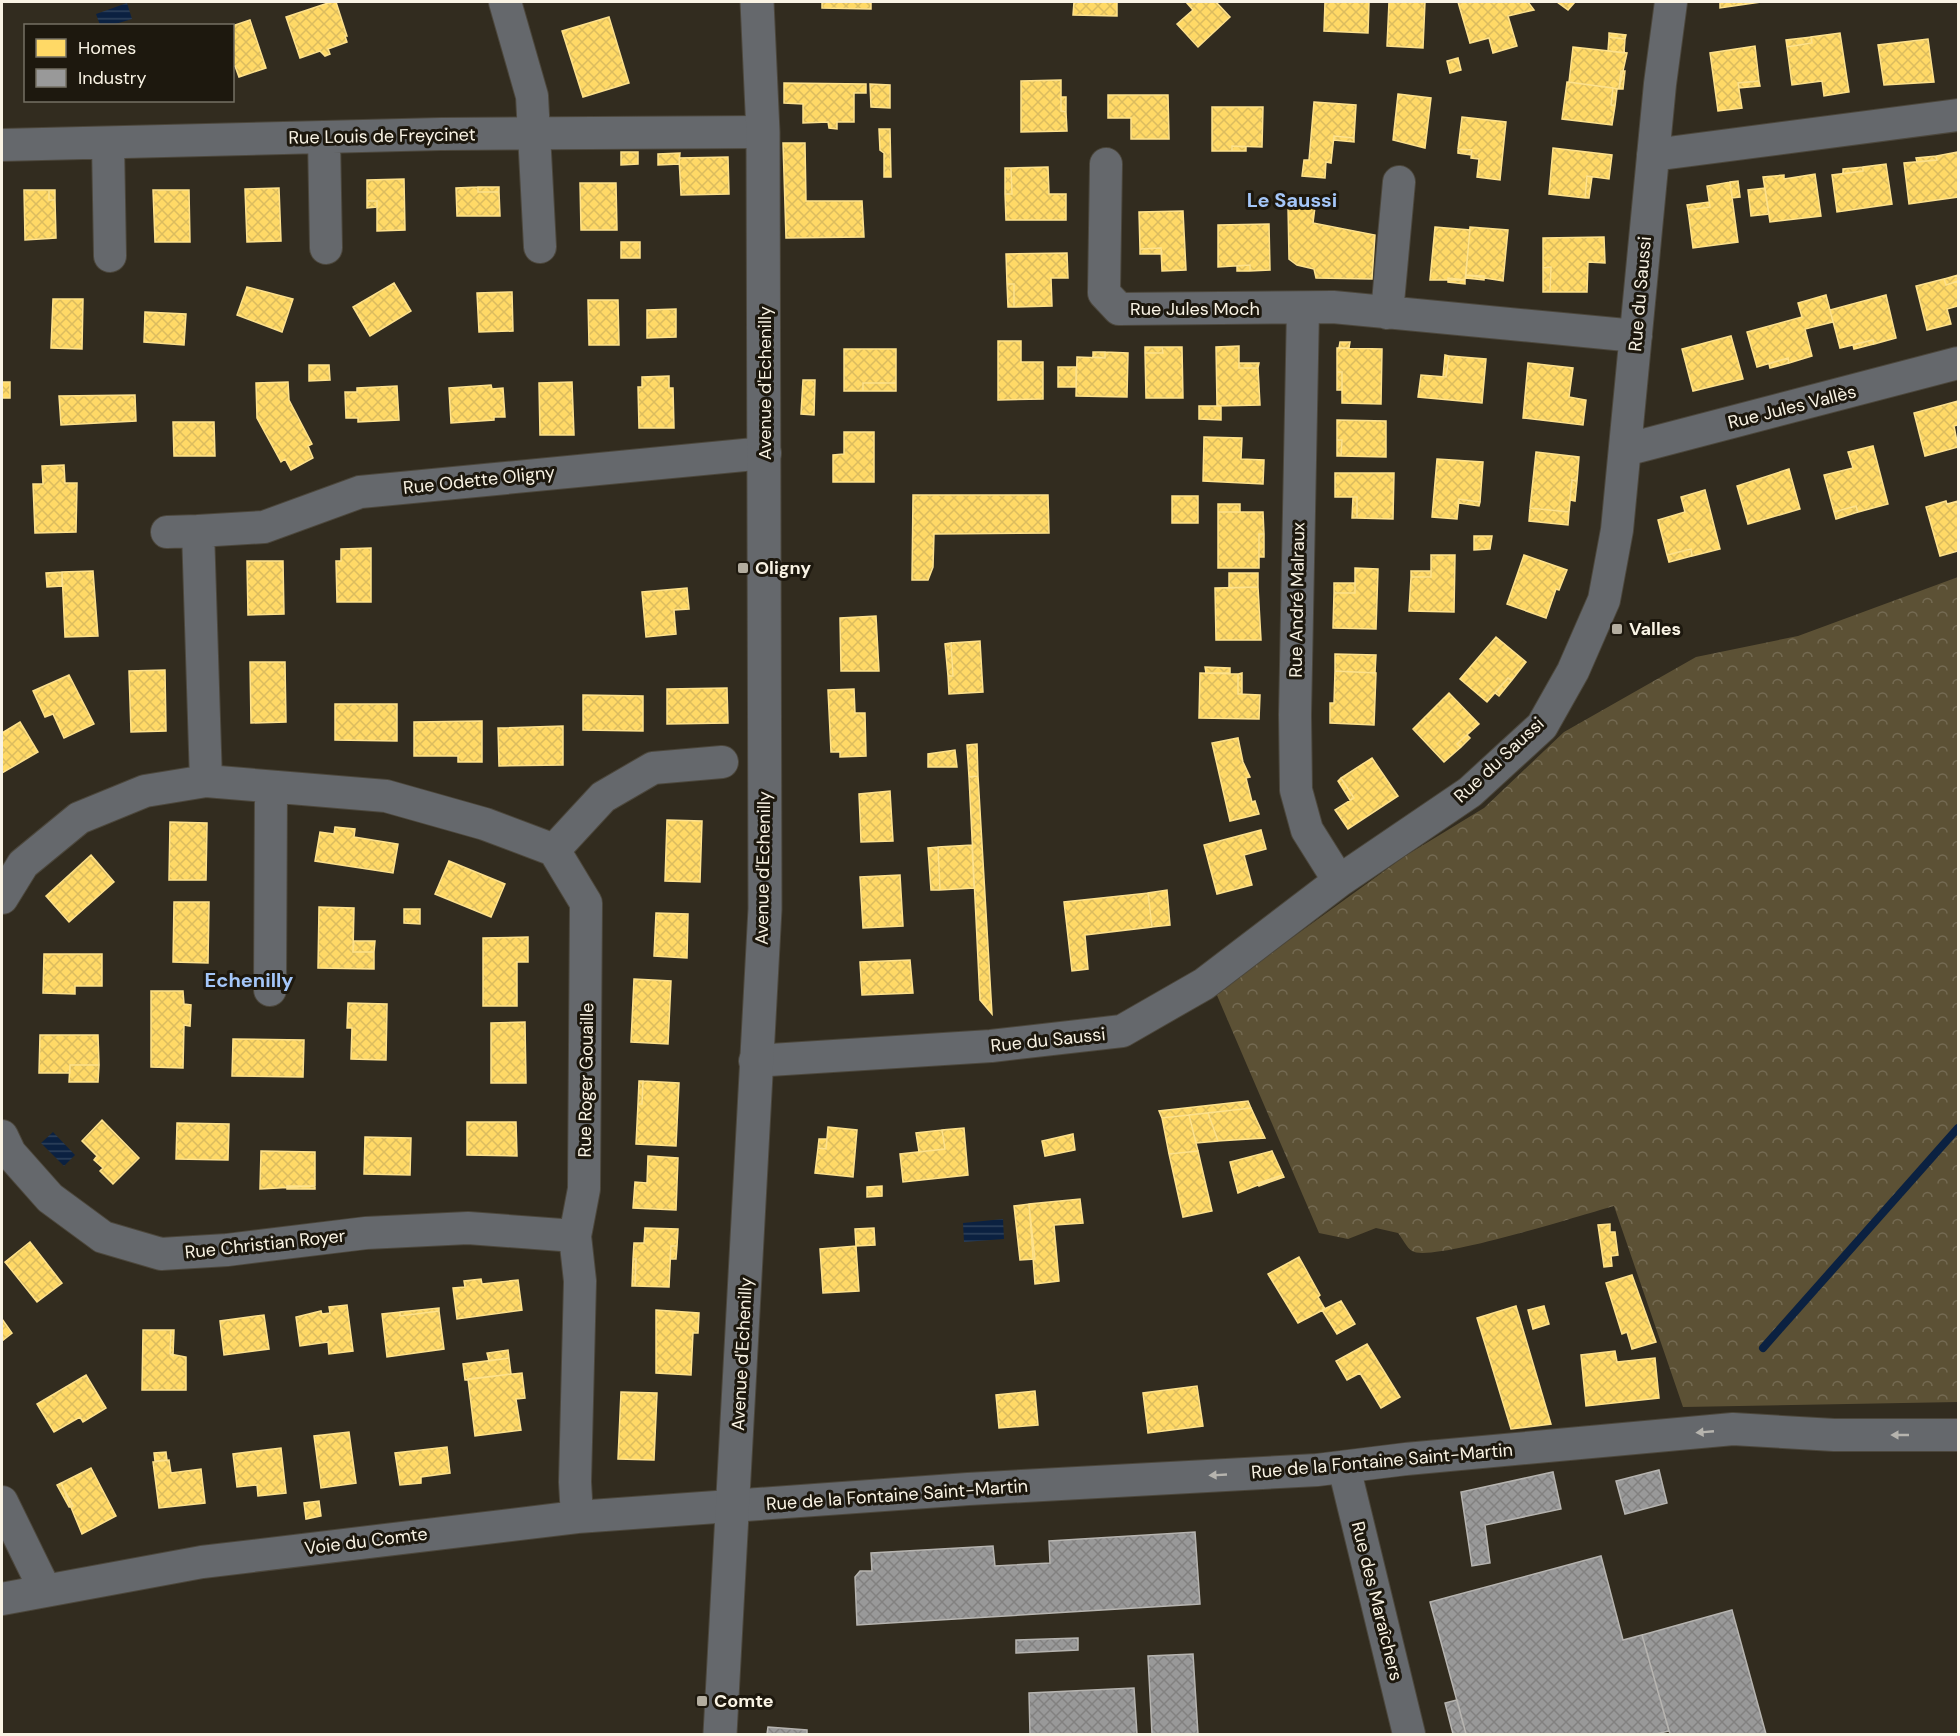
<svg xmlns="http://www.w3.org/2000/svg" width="1960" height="1736" viewBox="0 0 1960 1736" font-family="'DM Sans',sans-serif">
  <defs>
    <pattern id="forest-crowns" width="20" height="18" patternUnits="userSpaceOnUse" patternTransform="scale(1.5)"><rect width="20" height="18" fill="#5c5135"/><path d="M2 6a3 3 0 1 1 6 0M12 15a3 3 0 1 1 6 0" fill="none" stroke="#746a52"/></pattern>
    <pattern id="water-rules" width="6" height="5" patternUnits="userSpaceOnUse" patternTransform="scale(1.5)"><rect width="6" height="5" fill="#0b2141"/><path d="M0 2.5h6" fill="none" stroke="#2f425c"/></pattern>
    <pattern id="homes-cross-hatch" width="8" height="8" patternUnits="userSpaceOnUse" patternTransform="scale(1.5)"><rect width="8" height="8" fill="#ffd966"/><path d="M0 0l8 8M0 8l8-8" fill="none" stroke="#dbbc5f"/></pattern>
    <pattern id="industry-cross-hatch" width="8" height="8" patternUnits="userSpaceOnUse" patternTransform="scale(1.5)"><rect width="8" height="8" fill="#999"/><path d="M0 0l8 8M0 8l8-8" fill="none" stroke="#828180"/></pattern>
  </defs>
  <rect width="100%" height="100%" fill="#322c1f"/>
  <path fill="url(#forest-crowns)" d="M1958,577V1402L1683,1407L1614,1206C1585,1214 1431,1263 1412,1251C1407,1248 1402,1238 1398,1233L1376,1228L1348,1239L1319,1233L1216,993L1405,856L1484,808L1564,732L1696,657L1798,636Z"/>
  <path fill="url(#water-rules)" d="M127,3L132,19L112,25H100L96,14Z
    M53,1132L75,1155L64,1166L41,1143Z
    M1003,1219L1004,1239L964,1242L963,1223Z"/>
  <path fill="url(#homes-cross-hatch)" stroke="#fde18c" stroke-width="1.5" d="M331,2H336L347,36H345L347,42L328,49L330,54L325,56L320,51L300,58L286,17Z
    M822,2H871V9L822,8Z
    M1074,2H1117V16L1073,15Z
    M1186,2H1216L1230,17L1198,47L1177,24L1193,10Z
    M1325,2H1369L1368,33L1324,31Z
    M1389,2H1425L1423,48L1387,46Z
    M1458,2H1528L1534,10L1508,16L1517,46L1493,53L1489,38L1470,43Z
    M1557,2H1575L1568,10Z
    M1720,2H1761L1720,8Z
    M609,17L629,83L583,97L562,31Z
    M250,20L266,68L239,77L235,66L232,67V26Z
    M1609,33L1626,35L1625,39L1609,37Z
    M1840,33L1849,92L1824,96L1822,81L1792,85L1787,47L1812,43L1811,37Z
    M1609,37L1625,39L1624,53L1608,51Z
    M1811,37L1812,43L1787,47L1786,40Z
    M1928,39L1934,82L1884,85L1878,45Z
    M1755,46L1759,81L1738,83L1742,108L1718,111L1710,53Z
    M1573,47L1627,53L1619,89L1569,82Z
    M1458,58L1461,70L1450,73L1447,61Z
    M1621,71H1625L1623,89H1619Z
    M1061,80V111L1066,112L1067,131L1021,132V81Z
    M1759,81L1760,86L1739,88L1738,83Z
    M1567,82L1613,88L1611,105L1615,106L1612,125L1562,119Z
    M784,83L866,84V93H854V122H837V129L829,128L828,122L803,123V104L784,103Z
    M870,84L890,85V108L871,107Z
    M1613,88L1617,89L1615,106L1611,105Z
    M1398,94L1431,98L1425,148L1393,140Z
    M1108,95H1168L1169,139H1131V118H1108Z
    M1061,97H1066V112L1061,111Z
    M1314,102L1356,105L1354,138L1334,136L1331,163L1326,162L1325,178L1302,176L1304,160H1309Z
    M1212,107H1263L1262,147L1232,146V151H1212Z
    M1462,117L1506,122L1500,180L1477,177L1479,159L1471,158L1472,150L1458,149Z
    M879,129H890L891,177H884V153L880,150Z
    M1334,136L1354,138V142L1334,140Z
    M783,143H805L806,201H862L864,237L786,238Z
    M1232,146L1246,147V151H1232Z
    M1553,148L1612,155L1609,179L1587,176L1585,198L1549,194Z
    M1458,149L1472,150L1471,155L1458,153Z
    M621,152H638V164L621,165Z
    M1958,152V197L1909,204L1904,163L1937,160L1936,156Z
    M680,153L679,164L658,165V154Z
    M1936,156L1937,160L1917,162L1916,158Z
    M728,157L729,194L681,195L679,158Z
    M1886,164L1892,204L1837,212L1832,175L1863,171V167Z
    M1048,167L1049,194H1066V220H1006L1005,194H1012L1011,168Z
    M1863,167V171L1843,174V169Z
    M1005,168H1011L1012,194H1005Z
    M1815,174L1821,216L1770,222L1763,177L1784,175V179Z
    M1587,176L1592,177L1589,198H1585Z
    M404,179L405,230L377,231V201H367V180Z
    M1738,181L1740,197L1732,198L1730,182Z
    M1730,182L1738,242L1693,248L1688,210L1710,207L1707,186Z
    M580,183H616L617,230H581Z
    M478,187V192H499L500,216H457L456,188Z
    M478,187H499V192H478Z
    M279,188L281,241L247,242L245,189Z
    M1765,188L1769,214L1751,216L1748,190Z
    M24,190H49V200H55L56,238L25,240Z
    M49,190H55V200H49Z
    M153,190H189L190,242H155Z
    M367,201H377V207L367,208Z
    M1709,202L1710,207L1688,210L1687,205Z
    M1288,207H1315L1313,223L1375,235L1372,279L1316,278L1314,269L1297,265L1289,259Z
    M1183,211L1186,270L1162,271L1161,248L1140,249L1139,212Z
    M1269,224L1270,270L1250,271V265L1218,267V225Z
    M1435,227L1470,230L1465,280H1430Z
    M1470,227L1508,230L1503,281L1466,275Z
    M1604,237L1605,263L1588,262L1587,292H1550L1551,267L1543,268V238Z
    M621,242H640V258H621Z
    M1161,248L1162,254H1140V249Z
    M1067,253L1068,278H1051L1052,306L1014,307V284H1007L1006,254Z
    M1250,265V271H1237V266Z
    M1551,267L1550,292H1543V268Z
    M1466,275L1484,276V280L1466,278Z
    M1958,275V281L1946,285L1944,279Z
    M1448,278L1465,280V284L1448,282Z
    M1944,279L1946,285L1958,281V306L1947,309L1951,324L1927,330L1916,286Z
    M394,283L411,311L370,336L353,307Z
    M1007,284H1014V307H1008Z
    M247,287L293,299L282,332L237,315Z
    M512,292L513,331L479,332L477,293Z
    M1826,295L1833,322L1805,329L1812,356L1789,363L1788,358L1757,367L1747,332L1802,317L1798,303Z
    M1886,295L1896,338L1874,344L1873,340L1840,348L1830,310Z
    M53,299H83L82,349L51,348Z
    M588,300H618L619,345H589Z
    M676,309V337L647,338V310Z
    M145,312L186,314L184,345L144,342Z
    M1731,336L1743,379L1693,391L1682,349Z
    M1873,340L1874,344L1854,349L1853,345Z
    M998,341H1021V362H1043V399L998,400Z
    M1340,342H1350L1349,348H1339Z
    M1239,346V368H1258L1260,405L1217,406L1216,347Z
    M1145,347H1162L1163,353H1145Z
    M1162,347H1182L1183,398H1146L1145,353H1163Z
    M1337,348L1382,349L1381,404L1342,403V372H1337Z
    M844,349H896V383H863V391H844Z
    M1093,352H1105V358L1093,357Z
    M1105,352L1128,353L1127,397L1076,396L1077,357L1105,358Z
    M1445,355L1449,356L1446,377H1443Z
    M1449,356L1486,359L1482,403L1418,397L1421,375L1446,377Z
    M1788,358L1789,363L1770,368L1769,364Z
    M1239,363H1259L1258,368H1239Z
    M1528,363L1573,368L1569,397L1586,400L1583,425L1523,418Z
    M309,365H329L330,380L309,381Z
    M1058,367H1076V387H1058Z
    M1337,372H1342V390H1337Z
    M669,376V388H673L674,428H639L638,387H642V377Z
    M803,380H815L814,415L801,414Z
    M2,382H10V398H2Z
    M288,382L289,400L312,444L308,446L313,458L291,470L285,459L281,462L257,418L256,383Z
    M572,382L574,435H540L539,383Z
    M863,383H896V391H863Z
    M491,385L492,389L503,388L505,417H494V420L451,423L449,388Z
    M397,386L399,420L358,422V418H346L345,392H357V388Z
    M135,395L136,421L61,425L59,396Z
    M1958,401V425L1954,426L1958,447L1925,456L1914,413Z
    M1199,406H1221V420L1199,419Z
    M1337,420L1386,421V457L1341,456L1342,440H1337Z
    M173,422H214L215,456H174Z
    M844,432H874V482H833V455L844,454Z
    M1204,437L1242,438L1241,459L1264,460L1263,484L1203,481Z
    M1337,440H1342L1341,456H1337Z
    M1873,446L1888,504L1858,512L1856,506L1834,512L1824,475L1853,468L1848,452Z
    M1536,452L1579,457L1577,481L1572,480L1569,512L1530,508Z
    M1437,459L1483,462L1480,502L1459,499L1457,519L1432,517Z
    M64,465L65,483H77L76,532L35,533L33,484H43L42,466Z
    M1789,469L1800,509L1748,524L1737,486Z
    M1335,473H1394L1393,519L1357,518V497H1335Z
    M1572,480L1577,481L1575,501L1570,500Z
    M1705,490L1720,549L1692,556L1691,549L1667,555L1658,520L1685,512L1681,497Z
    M913,495H1048L1049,533L934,534L933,567L928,580H912Z
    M1172,496H1198V523H1172Z
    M1353,497H1357V518H1352Z
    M1459,499L1480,502L1479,506L1458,503Z
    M1946,501L1947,504L1958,501V551L1940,556L1926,507Z
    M1218,504H1240V512H1218Z
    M1856,506L1858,512L1836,519L1834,512Z
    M1530,508L1569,512L1568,525L1529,521Z
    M1218,512H1263L1264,534H1259V568H1218Z
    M1259,534H1264V557H1259Z
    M1474,536H1492L1490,549L1474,550Z
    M371,548V602H337L336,561H341V549Z
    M1691,549L1692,556L1669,562L1667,555Z
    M1431,555H1455L1454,612L1409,611L1411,577H1431Z
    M1524,555L1567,570L1559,590L1556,589L1546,618L1507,604Z
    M247,561H283L284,614L248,615Z
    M1355,568L1378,569L1376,629L1333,628L1334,593H1355Z
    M93,571L98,636L65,637L62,572Z
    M1411,571H1431V577H1411Z
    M62,572V586L47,587L46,573Z
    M1229,573H1258V587L1229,588Z
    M1334,583H1355V593H1334Z
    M1258,587L1261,640H1216L1215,588Z
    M687,588L689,609L674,610L676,634L646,637L642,592Z
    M876,616L879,671H841L840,618Z
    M1496,637L1526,662L1512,680L1508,678L1487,702L1460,679Z
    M980,641L983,692L949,694L948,676H953L951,643Z
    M951,643L953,676H948L945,644Z
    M1335,654L1376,655L1375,673L1335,671Z
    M250,662H285L286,722L251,723Z
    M1205,667L1230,668V673H1206Z
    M165,670L166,731L131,732L129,671Z
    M1335,671L1376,673L1374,725L1330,723V703H1334Z
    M1200,673L1238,674V694L1260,695L1259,719L1199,718Z
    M1242,673V694H1238V674Z
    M69,675L94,724L64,738L53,714L45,717L33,691Z
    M1508,678L1512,680L1499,696L1495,693Z
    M727,688L728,723L667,724V689Z
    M854,689L855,713H865L866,756L840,757V752H831L828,690Z
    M1449,693L1479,724L1457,744L1461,747L1444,762L1413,729Z
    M583,695L643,696V731L583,730Z
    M335,704H397V741L335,740Z
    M482,721V762H458V756H414V722Z
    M20,722L38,752L2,773V733Z
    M563,726V765L499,766L498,728Z
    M1467,735L1470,738L1461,747L1457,744Z
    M1238,738L1243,762L1250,777L1246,778L1252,802L1255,801L1259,814L1230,821L1212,743Z
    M977,744L978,776L969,777L967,745Z
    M955,750L957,767H928V754Z
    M1372,758L1398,796L1348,829L1335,810L1354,798L1341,778Z
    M978,776L992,1014L980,1000L969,777Z
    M1341,778L1354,798L1350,800L1338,781Z
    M890,791L893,841L861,842L859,794Z
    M667,820L702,821L700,882L665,881Z
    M170,822L207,823L206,880H169Z
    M335,827L355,829L354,837L398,844L393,873L315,861L320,832L334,834Z
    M1261,830L1266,849L1244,855L1252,885L1217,894L1204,845Z
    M972,845L974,888L940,890L938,847Z
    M938,847L940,890H931L928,848Z
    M91,855L114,882L69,922L46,896Z
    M449,861L505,884L491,917L435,894Z
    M900,875L903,926L863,928L860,877Z
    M1167,890L1170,925L1152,927L1148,893Z
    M1148,893L1152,927L1085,935L1088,969L1072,971L1064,902Z
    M174,902H209L208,963L173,962Z
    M319,907L354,908L353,952H374V969L318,968Z
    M404,909H420V924L404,923Z
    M656,913L688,914L687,958L654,956Z
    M528,937V962H517V1006H483V938Z
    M354,941H375L374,952H353Z
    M44,954H102V986H75V994L43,993Z
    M910,960L913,993L862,995L860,962Z
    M634,979L671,981L668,1044L631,1042Z
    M151,991H183L184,1004L191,1005L190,1026L184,1025L183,1068L151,1067Z
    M348,1003L387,1004L386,1060L351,1059L352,1028H347Z
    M525,1022L526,1083H491V1023Z
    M40,1035H98L99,1065H70V1073H39Z
    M233,1039L304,1040L303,1077L232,1076Z
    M70,1065H99L98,1082H69Z
    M639,1081H643L642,1104H638Z
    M643,1081L679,1083L676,1146L636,1144L638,1104H642Z
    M1248,1101L1251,1108L1162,1118L1159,1111Z
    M1251,1108L1265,1138L1218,1141L1208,1113Z
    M1208,1113L1218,1141L1196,1143L1189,1115Z
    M1189,1115L1198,1151L1169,1154L1162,1118Z
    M102,1120L139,1158L113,1184L100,1171L103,1168L94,1160L97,1156L82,1141Z
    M467,1122H516L517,1156L467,1155Z
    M177,1123L229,1124L228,1160L176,1159Z
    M828,1127L857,1130L853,1177L815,1173L818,1148L826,1149Z
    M964,1128L968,1175L903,1182L900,1154L945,1149L942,1130Z
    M942,1130L945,1149L919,1152L916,1133Z
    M1073,1134L1075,1150L1045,1156L1042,1141Z
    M365,1137L411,1138L410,1175L364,1174Z
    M819,1139H827L826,1149L818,1148Z
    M261,1151L315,1152V1186L260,1189Z
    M1198,1151L1212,1211L1183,1217L1169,1154Z
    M1272,1151L1283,1175L1238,1193L1230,1162Z
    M648,1156L678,1158L676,1210L633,1208L635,1182L647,1183Z
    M1283,1175L1284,1177L1259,1186L1258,1183Z
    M287,1186H315V1189H287Z
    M882,1186V1196L867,1197V1187Z
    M1080,1199L1083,1223L1054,1225L1059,1281L1035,1284L1029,1204Z
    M1029,1204L1035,1259L1020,1260L1014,1206Z
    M1610,1224V1232H1615L1618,1255L1611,1256L1612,1266L1604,1267L1598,1225Z
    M645,1228L678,1229L677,1246H671L669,1287L635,1286L636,1259H633L634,1243H644Z
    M874,1228L875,1245L856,1246L855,1229Z
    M30,1242L62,1283L37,1302L5,1262Z
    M671,1246H677L676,1259H670Z
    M856,1246L859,1291L823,1293L820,1249Z
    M1299,1257L1320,1295L1318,1297L1325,1309L1298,1323L1268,1274Z
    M633,1259H636L635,1286H632Z
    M1632,1275L1656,1342L1632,1349L1627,1332L1622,1334L1606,1283Z
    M481,1279L482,1284L518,1280L522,1310L457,1319L453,1288L465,1287L464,1281Z
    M1341,1301L1355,1324L1337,1334L1322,1310Z
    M347,1305L353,1351L329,1354L328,1342L300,1346L296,1317L321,1311L322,1314L330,1313L329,1307Z
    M1516,1306L1551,1424L1511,1429L1477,1318Z
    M1544,1306L1549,1324L1533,1329L1528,1310Z
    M439,1308V1311L400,1316V1312Z
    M656,1310L699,1313L698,1333H693L691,1375L656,1373Z
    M439,1311L444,1349L387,1357L382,1314L400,1312V1316Z
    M264,1315L269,1349L224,1355L220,1321Z
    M2,1319L12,1333L2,1341Z
    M143,1330H171L170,1354L186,1357V1390H142Z
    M171,1330H174L173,1356L170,1354Z
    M1367,1344L1400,1397L1381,1408L1360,1373L1347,1380L1336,1361Z
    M508,1350L509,1358L489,1361L487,1353Z
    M1615,1351L1617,1362L1655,1358L1659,1398L1586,1406L1581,1355Z
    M509,1358L511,1374L465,1380L463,1364Z
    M522,1373L525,1398L516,1399L521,1430L475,1436L468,1379Z
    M86,1375L106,1408L83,1422L80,1417L54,1432L37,1404Z
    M1197,1386L1203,1426L1148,1433L1143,1393Z
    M1035,1391L1038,1425L999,1428L996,1395Z
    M621,1392L657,1393L654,1460L618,1459Z
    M349,1432L356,1483L321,1488L314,1436Z
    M447,1447L450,1473L421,1477V1483L400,1485L395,1453Z
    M281,1448L286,1493L258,1496L257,1485L237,1487L233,1454Z
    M166,1452L167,1460L155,1461L154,1453Z
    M169,1460L171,1473L201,1469L205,1503L159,1508L153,1462Z
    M91,1468L116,1516L82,1534L61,1483Z
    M61,1483L73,1506L69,1507L57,1485Z
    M319,1501L321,1516L306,1519L304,1503Z"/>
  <path fill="url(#industry-cross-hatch)" stroke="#b6b4b0" stroke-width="1.5" d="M1659,1470L1667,1503L1625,1514L1616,1481Z
    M1553,1472L1561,1509L1485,1525L1490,1563L1472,1566L1461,1492Z
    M1195,1532L1200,1604L857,1625L855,1577L860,1571H872L871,1553L993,1546L995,1566L1050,1563L1049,1541Z
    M1601,1556L1623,1640L1642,1635L1669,1731L1656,1734H1466L1430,1602Z
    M1732,1610L1766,1734H1670L1642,1635Z
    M1078,1638V1650L1016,1653V1640Z
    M1193,1654L1198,1734H1152L1148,1656Z
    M1134,1688L1137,1734H1030L1029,1693Z
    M1457,1700L1466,1734H1453L1445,1703Z
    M768,1727L807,1730V1734H767Z"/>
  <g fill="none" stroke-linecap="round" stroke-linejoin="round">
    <path stroke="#0b2141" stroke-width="8" d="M1763,1348L1958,1128"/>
    <g stroke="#4c473c" stroke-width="34">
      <path id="minor" d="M505,2L532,96L540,247
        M324,137L326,248
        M108,143L110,256
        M2,145L441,134L763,132
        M1653,155L1958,115
        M1106,164L1104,293L1119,309L1333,307L1636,336
        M1303,308L1295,715L1296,790L1307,830L1339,881
        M1387,313L1399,182
        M1625,450L1958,363
        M167,532L198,531
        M206,781L198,531L264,527L360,492L765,453
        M2,898L23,864L79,818L145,791L206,781L386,796L485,824L554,850
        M270,990L271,787
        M755,1061L991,1046L1122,1031L1204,984L1339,881L1470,792L1542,726L1573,671L1604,600L1617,530L1660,84L1671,2
        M2,1136L10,1153L50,1198L103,1237L161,1254L227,1250L366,1233L468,1228L575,1236
        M1344,1467L1409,1734
        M2,1502L45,1590
        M577,1517L575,1482L580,1281L575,1236L584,1189L586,903L554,850L603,797L653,768L722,762
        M2,1599L202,1562L577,1517L968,1489L1317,1470L1406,1459L1733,1429L1834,1435H1958"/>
    </g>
    <g stroke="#4c473c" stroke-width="35">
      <path id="tertiary" d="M720,1734L765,909L763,132L757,2"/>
    </g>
    <use href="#minor" stroke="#65686c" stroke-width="32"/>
    <use href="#tertiary" stroke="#65686c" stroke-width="33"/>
  </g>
  <defs><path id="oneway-solid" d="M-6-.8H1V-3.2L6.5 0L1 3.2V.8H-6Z" transform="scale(1.5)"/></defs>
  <g fill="#b6b4ae">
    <use href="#oneway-solid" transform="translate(1705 1432) rotate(175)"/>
    <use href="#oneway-solid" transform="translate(1900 1435) rotate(-180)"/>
    <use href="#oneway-solid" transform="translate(1218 1475) rotate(177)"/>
  </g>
  <g fill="#b3ad9f" stroke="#1d180e" stroke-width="2">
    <rect x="737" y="562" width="12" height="12" rx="3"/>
    <rect x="1611" y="623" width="12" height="12" rx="3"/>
    <rect x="696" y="1695" width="12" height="12" rx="3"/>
  </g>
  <g text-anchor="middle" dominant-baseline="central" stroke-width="6" stroke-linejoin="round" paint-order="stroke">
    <g font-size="18" fill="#f9f3e4" stroke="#1d180e">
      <text transform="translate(382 136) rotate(-1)">Rue Louis de Freycinet</text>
      <text transform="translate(1640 294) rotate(-85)">Rue du Saussi</text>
      <text x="1195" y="309">Rue Jules Moch</text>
      <text transform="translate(765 383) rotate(-90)">Avenue d'Echenilly</text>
      <text transform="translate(1792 407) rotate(-14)">Rue Jules Vallès</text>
      <text transform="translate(479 480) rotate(-6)">Rue Odette Oligny</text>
      <text transform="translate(1297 600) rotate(-89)">Rue André Malraux</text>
      <text transform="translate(1499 760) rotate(-43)">Rue du Saussi</text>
      <text transform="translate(763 868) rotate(-89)">Avenue d'Echenilly</text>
      <text transform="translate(1048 1040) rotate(-6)">Rue du Saussi</text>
      <text transform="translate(586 1080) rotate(-89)">Rue Roger Gouaille</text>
      <text transform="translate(265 1244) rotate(-6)">Rue Christian Royer</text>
      <text transform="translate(742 1354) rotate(-87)">Avenue d'Echenilly</text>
      <text transform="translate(1382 1461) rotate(-5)">Rue de la Fontaine Saint-Martin</text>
      <text transform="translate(897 1495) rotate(-4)">Rue de la Fontaine Saint-Martin</text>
      <text transform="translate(366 1541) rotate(-7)">Voie du Comte</text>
      <text transform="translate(1377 1601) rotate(76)">Rue des Maraîchers</text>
    </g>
    <g font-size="18" font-weight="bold" fill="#f9f3e4" stroke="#1d180e" text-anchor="start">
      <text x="755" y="568">Oligny</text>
      <text x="1629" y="629">Valles</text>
      <text x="714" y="1701">Comte</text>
    </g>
    <g font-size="20" font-weight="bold" fill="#a4c6f8" stroke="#1d180e">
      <text x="1292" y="200">Le Saussi</text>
      <text x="249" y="980">Echenilly</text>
    </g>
  </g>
  <rect width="1960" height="1736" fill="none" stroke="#f9f3e4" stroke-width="6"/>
  <rect x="24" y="24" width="210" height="78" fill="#1d180e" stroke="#757064" stroke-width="1.5"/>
  <rect x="36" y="39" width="30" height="18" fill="#ffd966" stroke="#757064" stroke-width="1.5"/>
  <text x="78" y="54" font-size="18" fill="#f9f3e4">Homes</text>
  <rect x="36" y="69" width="30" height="18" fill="#999999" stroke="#757064" stroke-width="1.5"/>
  <text x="78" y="84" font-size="18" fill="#f9f3e4">Industry</text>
</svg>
